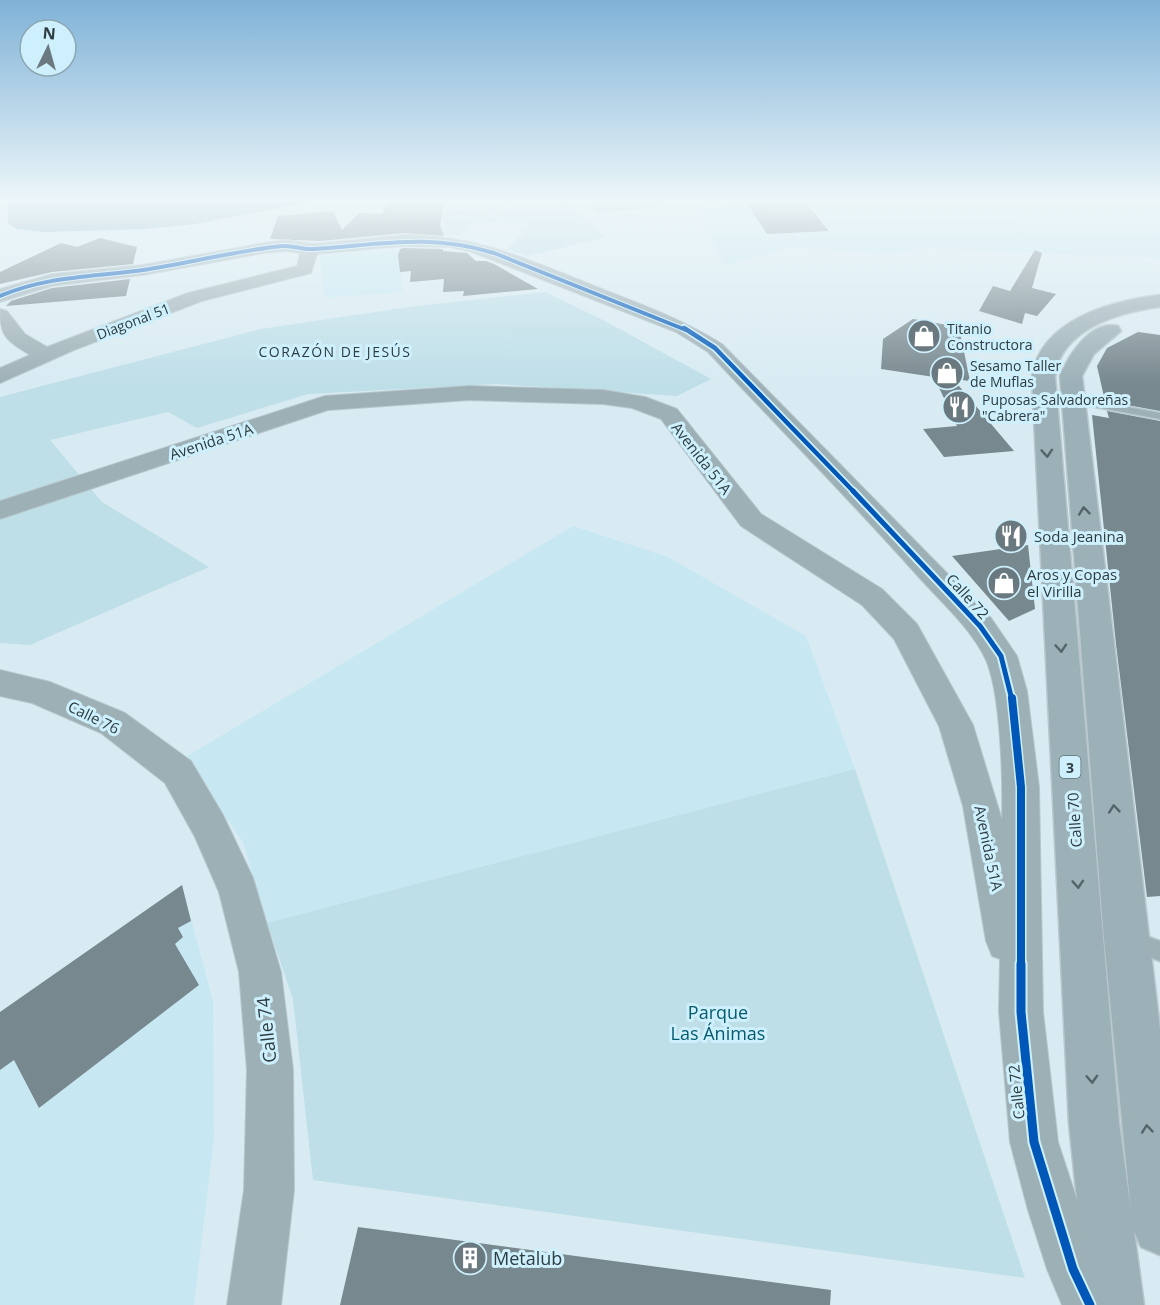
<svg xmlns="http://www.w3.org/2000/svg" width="1160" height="1305" viewBox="0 0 1160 1305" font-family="'Open Sans',sans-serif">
  <rect width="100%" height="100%" fill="#d8ebf2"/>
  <path fill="#c7e8f2" d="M742,202H1160V258L925,248L891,254L791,247L724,265L697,206Z
    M397,249L403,292L324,298L320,256Z
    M573,526L668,557L806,636L855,769L267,923L243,842L184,758Z
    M182,885L213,1001L214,1138L194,1305H0V1012Z"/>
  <path fill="#bedee8" d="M567,204L606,237L527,256L508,249L530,225L507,221L474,222L459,235H444L442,211Z
    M545,292L603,320L711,379L677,396L496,384L308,394L197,428L168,412L50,440L102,502L209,567L30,645L0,643V397L261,329L416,306Z
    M855,769L1025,1278L313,1180L293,999L267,923Z"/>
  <path fill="#81b0be" d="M8,202H310L195,224L146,229L45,232L16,229L8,223Z"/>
  <path fill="#77888e" d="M393,202H444L440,225L444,236L404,233L320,241L270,239L278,216L333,211L342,230L359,213L382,214L388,203Z
    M806,203L829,231L767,234L748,205Z
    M100,238L137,247L133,264L52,272L0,284V272L61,243L77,247Z
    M404,248L443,249V251L467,253L476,261H486L494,264L538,289L463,296L464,291L443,292L444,279L410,282L411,271L400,272L398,255L400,249Z
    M1035,250L1042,253L1032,288L1056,294L1037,316L1025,313L1022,324L979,311L993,286L1010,291Z
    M130,279L126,296L6,306L11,301L52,288Z
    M913,319L959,327L970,381L953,379L1014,451L944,457L923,429L957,426L934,377L881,369L883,339Z
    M1138,332L1160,335V411L1105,401L1097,366L1107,348Z
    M1107,411L1160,421V896L1147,897L1116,644L1092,415L1109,418Z
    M1028,545L1035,609L1009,621L952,556Z
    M182,885L191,921L178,928L183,937L175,944L199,985L39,1108L14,1060L0,1070V1012Z
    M358,1227L831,1290L830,1305H340Z"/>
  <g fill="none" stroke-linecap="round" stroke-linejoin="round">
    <g stroke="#b8c7cc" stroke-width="3">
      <path id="service" d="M1073,397L1160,413V419L1069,402V398Z
        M1132,931L1160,941V961L1125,948L1122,941L1125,934Z"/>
    </g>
    <g stroke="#b8c7cc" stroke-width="2">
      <path id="minor" d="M594,202H662L654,207L598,211L590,206Z
        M404,235C478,235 531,261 597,287C641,304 682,319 722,344L991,618L1017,656L1027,691L1039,787L1043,1012L1058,1142L1096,1258L1117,1305H1062L1047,1269L1028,1210L1010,1142L999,1012L1000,959L992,956L986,941L963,806L939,726L894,639L862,605L741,526L661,419L632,408L603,404L469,400L328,410L0,519V501L325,396L469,386L603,390L645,397L677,409L761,514L882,589L917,624L973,725L1002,820C1003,782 1001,690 985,658C970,627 939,600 916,574C849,499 777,426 708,352L676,332L469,251L449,247L404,246L317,254L311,273L202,301L74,350L0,383V368L30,355C7,340 0,338 0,309L7,311L25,334L47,347L188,293L297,266L300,253L286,251L264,253L143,275L52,286L0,302V289L52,274L143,265L264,243L286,240L313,244Z
        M0,670L50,682L125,713L191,761L223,815L253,878L281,972L293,1070L294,1190L281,1305H227L244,1190L247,1070L239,972L219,892L195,837L165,783L101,733L32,703L0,696Z"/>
    </g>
    <g stroke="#b8c7cc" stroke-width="3">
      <path id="primary" d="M1160,295V307C1120,312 1060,329 1055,377L1119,1123L1131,1211L1104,939L1060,376C1069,355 1090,320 1118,326L1121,331L1094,354L1082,376L1160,1029V1255L1141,1247L1134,1231L1144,1305H1088L1069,1123L1032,377C1040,319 1112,301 1160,295Z"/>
    </g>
    <use href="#service" fill="#9db0b6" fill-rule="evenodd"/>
    <use href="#minor" fill="#9db0b6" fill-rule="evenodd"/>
    <use href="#primary" fill="#9cb0b7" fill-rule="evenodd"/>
    <g stroke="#cdf0fc" stroke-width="6">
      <path id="cycleway-far4" d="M0,296C46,276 94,277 143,270C189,263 235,251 282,246C293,245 303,250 313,249C380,245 428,233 494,253L686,330"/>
    </g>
    <g stroke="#cdf0fc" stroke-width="8">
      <path id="cycleway-far3" d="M684,328L715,348L854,492"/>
    </g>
    <g stroke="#cdf0fc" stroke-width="9">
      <path id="cycleway-far2" d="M853,491L980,626L1001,656L1012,700"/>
    </g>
    <g stroke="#cdf0fc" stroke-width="11">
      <path id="cycleway-far1" d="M1012,698L1021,787V966"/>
    </g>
    <g stroke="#cdf0fc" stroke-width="13">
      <path id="cycleway" d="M1021,964V1012L1034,1142L1073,1269L1090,1305"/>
    </g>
    <use href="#cycleway-far4" stroke="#0057b8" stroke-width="4"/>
    <use href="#cycleway-far3" stroke="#0057b8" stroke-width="4.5"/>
    <use href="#cycleway-far2" stroke="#0057b8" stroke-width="5"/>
    <use href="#cycleway-far1" stroke="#0057b8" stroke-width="8"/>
    <use href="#cycleway" stroke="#0057b8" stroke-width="9"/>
  </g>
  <defs><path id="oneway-chevron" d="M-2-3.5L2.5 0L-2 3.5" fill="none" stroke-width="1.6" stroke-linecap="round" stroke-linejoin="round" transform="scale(1.5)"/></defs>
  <g stroke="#54656a">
    <use href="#oneway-chevron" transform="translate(1047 453) rotate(86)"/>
    <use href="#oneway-chevron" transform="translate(1084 511) rotate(-96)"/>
    <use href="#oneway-chevron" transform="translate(1061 648) rotate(86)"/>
    <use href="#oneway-chevron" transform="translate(1114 809) rotate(-96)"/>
    <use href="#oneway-chevron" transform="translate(1078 884) rotate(86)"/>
    <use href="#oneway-chevron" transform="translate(1092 1079) rotate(87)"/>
    <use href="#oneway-chevron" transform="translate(1147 1129) rotate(-96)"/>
  </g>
  <linearGradient id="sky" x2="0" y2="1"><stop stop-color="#7fb2d7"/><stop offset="0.52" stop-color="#edf6f9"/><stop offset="1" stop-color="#edf6f9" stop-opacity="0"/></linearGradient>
  <rect width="1160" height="385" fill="url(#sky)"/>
  <defs>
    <g id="shop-disc" transform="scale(1.725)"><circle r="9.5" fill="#6a797f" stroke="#cdf0fc"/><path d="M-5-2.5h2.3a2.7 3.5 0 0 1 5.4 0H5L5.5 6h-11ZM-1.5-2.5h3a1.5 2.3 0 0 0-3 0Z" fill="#fff"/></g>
    <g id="restaurant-disc" transform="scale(1.725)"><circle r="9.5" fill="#6a797f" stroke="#cdf0fc"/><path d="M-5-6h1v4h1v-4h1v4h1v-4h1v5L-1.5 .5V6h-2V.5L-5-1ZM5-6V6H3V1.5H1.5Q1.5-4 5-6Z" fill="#fff"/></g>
    <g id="building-disc" transform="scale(1.725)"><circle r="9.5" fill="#6a797f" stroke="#cdf0fc"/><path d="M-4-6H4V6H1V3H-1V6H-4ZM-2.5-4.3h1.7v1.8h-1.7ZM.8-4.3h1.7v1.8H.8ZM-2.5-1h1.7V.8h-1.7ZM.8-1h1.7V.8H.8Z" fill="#fff"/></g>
  </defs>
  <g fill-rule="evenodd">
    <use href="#shop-disc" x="924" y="336"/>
    <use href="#shop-disc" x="947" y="373"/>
    <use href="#restaurant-disc" x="959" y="407"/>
    <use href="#restaurant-disc" x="1011" y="536"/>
    <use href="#shop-disc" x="1004" y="583"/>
    <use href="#building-disc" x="470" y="1258"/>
  </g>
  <g text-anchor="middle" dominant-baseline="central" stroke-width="6" stroke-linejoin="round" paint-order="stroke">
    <g font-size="14" fill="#2e3c41" stroke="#cdf0fc">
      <text transform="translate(133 321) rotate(-21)">Diagonal 51</text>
    </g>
    <g font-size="14" fill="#2e3c41" stroke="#cdf0fc" text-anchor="start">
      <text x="947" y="328">Titanio<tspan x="947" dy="16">Constructora</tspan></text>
      <text x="970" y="365">Sesamo Taller<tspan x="970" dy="16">de Muflas</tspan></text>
      <text x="982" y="399">Puposas Salvadoreñas<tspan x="982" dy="16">"Cabrera"</tspan></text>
    </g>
    <g font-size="14" letter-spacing="1.5" fill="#2e3c41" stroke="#cdf0fc">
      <text x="335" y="351">CORAZÓN DE JESÚS</text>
    </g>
    <rect fill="#cdf0fc" stroke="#5e7279" stroke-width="1.5" x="1059.5" y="756" width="21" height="22" rx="4.5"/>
    <g font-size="14" font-weight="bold" fill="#2e3c41">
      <text x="1070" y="767">3</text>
    </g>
    <g font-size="15" fill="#2e3c41" stroke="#cdf0fc">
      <text transform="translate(211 441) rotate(-18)">Avenida 51A</text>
      <text transform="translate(702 458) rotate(52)">Avenida 51A</text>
      <text transform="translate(968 596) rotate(48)">Calle 72</text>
      <text transform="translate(94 717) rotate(26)">Calle 76</text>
      <text transform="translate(1074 820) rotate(-94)">Calle 70</text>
      <text transform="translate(989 848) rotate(78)">Avenida 51A</text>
      <text transform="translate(1016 1092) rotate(-96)">Calle 72</text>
    </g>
    <g font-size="15" fill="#2e3c41" stroke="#cdf0fc" text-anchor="start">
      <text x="1034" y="536">Soda Jeanina</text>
      <text x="1027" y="574">Aros y Copas<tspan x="1027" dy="17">el Virilla</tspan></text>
    </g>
    <g font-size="18" fill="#055b6e" stroke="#cdf0fc">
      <text x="718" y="1012">Parque<tspan x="718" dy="21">Las Ánimas</tspan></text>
    </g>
    <g font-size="18" fill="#2e3c41" stroke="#cdf0fc">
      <text transform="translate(266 1030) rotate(-96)">Calle 74</text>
    </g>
    <g font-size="18" fill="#2e3c41" stroke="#cdf0fc" text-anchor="start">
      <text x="493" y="1258">Metalub</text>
    </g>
  </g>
  <g transform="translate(48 48) rotate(5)"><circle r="28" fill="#cdf0fc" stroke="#8da8b1" stroke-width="1.5"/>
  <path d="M0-4.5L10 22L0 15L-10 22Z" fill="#6a797f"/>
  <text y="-9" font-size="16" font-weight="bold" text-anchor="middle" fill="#2e3c41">N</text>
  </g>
</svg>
